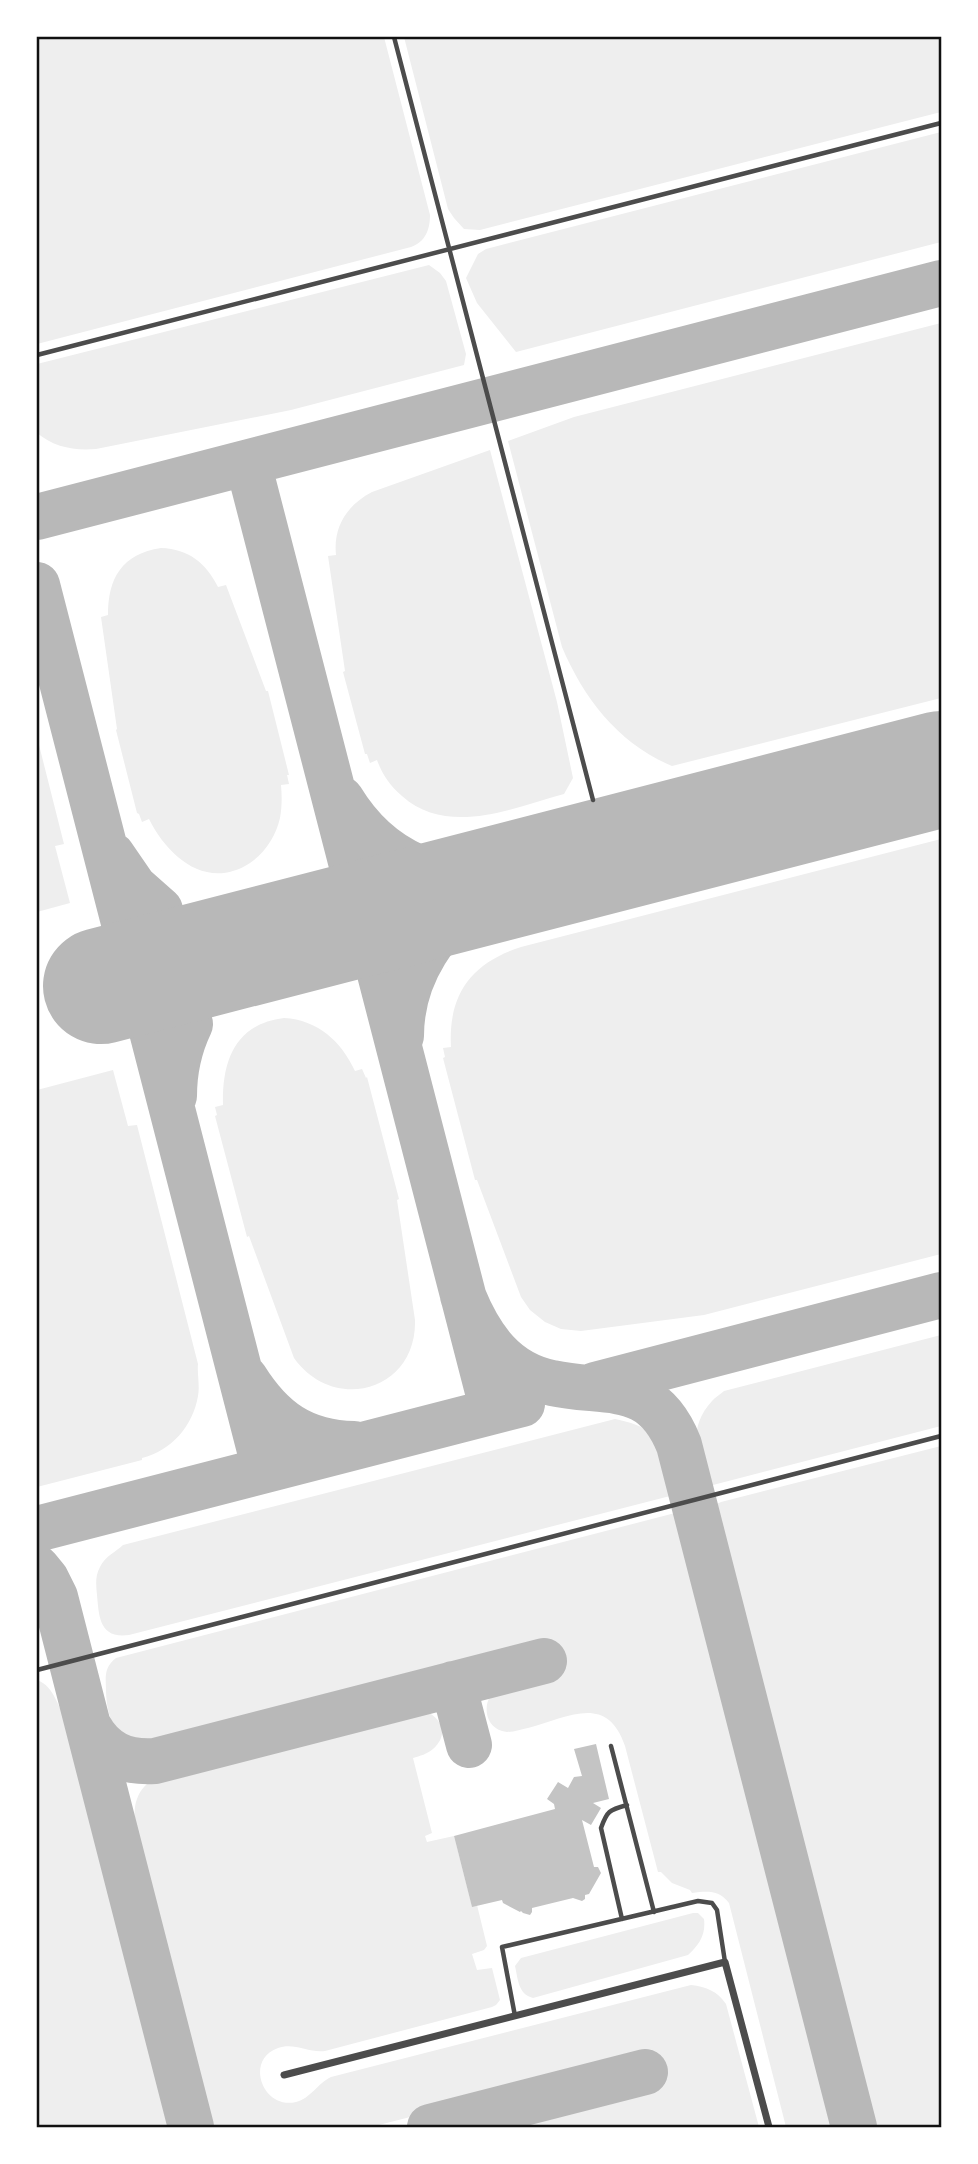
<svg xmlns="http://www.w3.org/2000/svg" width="978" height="2164" viewBox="0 0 978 2164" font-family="'Sofia Sans Condensed',sans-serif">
  <rect width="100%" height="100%" fill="#fff"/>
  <path fill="#eee" d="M37,37H384L430,215C430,230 425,242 411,247L37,344Z
    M404,37H941V112L480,230L464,229L454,218L448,209Z
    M941,132V242L516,352L477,303L466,278L478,254L486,249Z
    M429,265L440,273L446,281L466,354L464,365L291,410L96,449C74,451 54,447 37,433V364Z
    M941,323V698L672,766C619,744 584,699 562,647L508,441L574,417Z
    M490,450L557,702L573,778L564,794C513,808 448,837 402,796C390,786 382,774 377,760L370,763L367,754H365L343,672L345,671L328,556L336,555C333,527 347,505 372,492Z
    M161,548C189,549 206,563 218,587L226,585L266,691H268L289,775H287L289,784L281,785C282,796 282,807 280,818C276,836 265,853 250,863C207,891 168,857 149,819L142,822L139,814L137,813L116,730L117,729L101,617L108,615C108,578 122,554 161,548Z
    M37,737L64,844L55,846L70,903L37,912Z
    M941,839V1254L704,1315L581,1331L561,1329L545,1322L530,1310L521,1297L477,1180H475L443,1058L445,1057L443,1048L451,1047C448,995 471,963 521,947Z
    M284,1018C318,1020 341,1041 355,1071L362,1069L366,1078L367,1077L399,1199L397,1200L415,1320C417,1391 334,1414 294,1358L249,1236L247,1237L215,1116L217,1115L215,1107L223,1105C222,1061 235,1024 284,1018Z
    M113,1070L128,1126L137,1125L198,1364C197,1373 200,1386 198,1396C193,1426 171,1451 142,1458V1460L37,1487V1090Z
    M941,1335V1426L713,1485H704C696,1454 688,1427 712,1401C715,1397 721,1394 724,1391Z
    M615,1419C663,1429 666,1446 677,1491L674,1495L129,1635C99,1639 99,1616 97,1595C96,1585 95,1576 100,1567C105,1556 116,1552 123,1545Z
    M941,1446V2127H869L710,1507L721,1502Z
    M675,1513H683L840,2127H786L729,1903C719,1890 708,1891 692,1893L690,1890L672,1883L661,1872H658L625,1746C607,1693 569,1717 528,1728C522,1729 514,1732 507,1732C483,1730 480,1698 499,1688V1685L553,1671L546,1645L193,1735L192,1734C176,1737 155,1746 138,1743C113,1738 107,1714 106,1692C106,1678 103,1668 116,1658Z
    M37,1680C56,1687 57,1709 68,1721L173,2127H37Z
    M412,1707C435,1710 454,1730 433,1749C427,1754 420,1756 413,1758L432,1833L425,1836L427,1842L454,1836L472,1906L477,1905L487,1946L484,1950L472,1954L477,1970L492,1968L500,2000L496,2005L492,2007L325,2051C308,2053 294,2042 278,2048C244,2060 263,2110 296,2102C310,2099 318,2083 331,2077L691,1985C707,1987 717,1991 726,2004L759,2127H482L659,2081L652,2055L371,2127H215L212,2125L134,1821C135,1815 134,1806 137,1799C145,1774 178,1771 200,1764V1762Z
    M693,1913H698L704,1919C706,1935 699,1945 688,1955L533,1998C518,1994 518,1979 515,1966L521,1958Z"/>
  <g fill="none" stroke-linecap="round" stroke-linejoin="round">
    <path stroke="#b8b8b8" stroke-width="46" d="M248,463L493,1411
      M37,517L941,283
      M37,585L265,1470
      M341,799C380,863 442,889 515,875
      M112,855L134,887L160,910
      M401,1036C401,977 436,919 490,893C512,883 537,878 561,872C598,862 634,853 670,843
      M174,1096C174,1070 179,1047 190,1024
      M463,1296C480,1338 505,1374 552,1383C607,1395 652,1377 679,1445L854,2127
      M245,1378C272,1421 303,1443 354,1444
      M595,1385L941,1295
      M37,1529L522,1404
      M37,1568L46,1579L55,1597L191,2127
      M453,1684L469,1745
      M89,1727C103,1753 125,1763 155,1761L544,1661
      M430,2127L645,2072"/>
    <path stroke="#b8b8b8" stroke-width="116" d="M101,986L941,769"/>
  </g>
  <path fill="#c4c4c4" d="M596,1744L609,1799L593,1803L601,1808L591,1825L582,1820L594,1867H598L601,1873L589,1894L585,1895V1899L582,1901L573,1898L532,1908V1912L530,1915L523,1913L521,1911L520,1912L503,1903L502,1900L472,1907L454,1836L555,1809L554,1804L547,1799L558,1782L568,1788L574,1777L582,1776L574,1749Z"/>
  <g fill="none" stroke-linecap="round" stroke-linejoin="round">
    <path stroke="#4c4c4c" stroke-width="4.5" d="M394,37L593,800
      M37,355L941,123
      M37,1670L941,1436
      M611,1746L654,1912
      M622,1919L601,1828C607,1811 609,1810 627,1805
      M515,2016L502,1947L698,1901L712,1903L717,1910L725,1962"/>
    <path stroke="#4c4c4c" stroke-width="7" d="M284,2075L725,1962L769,2127"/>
  </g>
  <rect width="978" height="2164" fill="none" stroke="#ffffff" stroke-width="77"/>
  <rect x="38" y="38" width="902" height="2088" fill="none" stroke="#111" stroke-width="2.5"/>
</svg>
